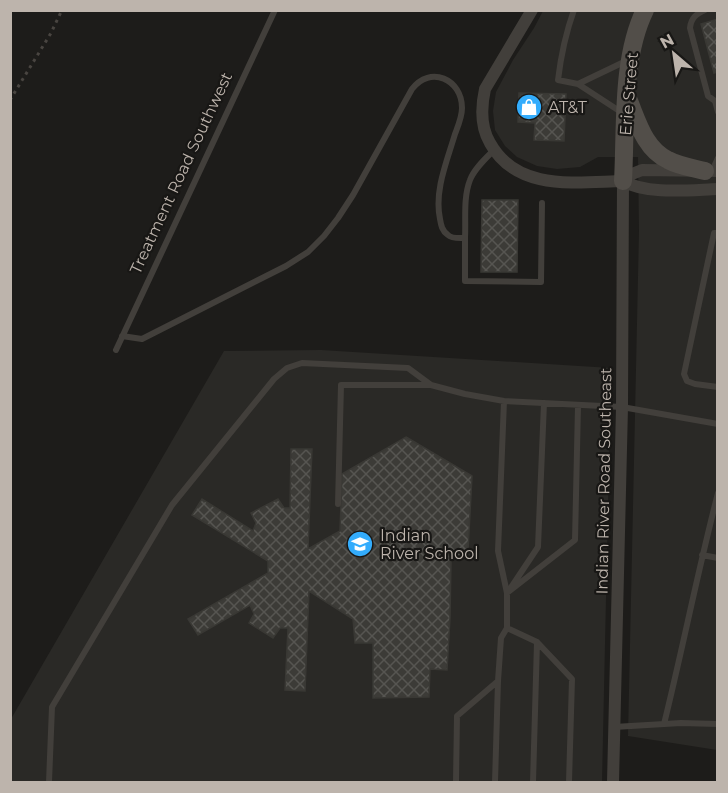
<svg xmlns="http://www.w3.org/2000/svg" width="728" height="793" viewBox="0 0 728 793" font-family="Montserrat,sans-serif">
  <defs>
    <pattern id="building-cross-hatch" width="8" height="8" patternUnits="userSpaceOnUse" patternTransform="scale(1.5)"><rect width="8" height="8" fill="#3c3b37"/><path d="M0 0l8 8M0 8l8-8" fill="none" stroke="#565551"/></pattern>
  </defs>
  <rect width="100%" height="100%" fill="#1d1c1a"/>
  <path fill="#2a2926" d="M543,11H717V750L628,736L639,231L638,157H598L580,167L557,169L537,166L517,157L505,146L495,130L493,111L496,92L513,60L534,28Z
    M321,350L611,368L602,782H11V719L224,351Z"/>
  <path fill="url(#building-cross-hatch)" stroke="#393834" stroke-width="1.5" d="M718,19V72L714,73L701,24Z
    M519,93L566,94L564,141L534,140L535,123L518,122Z
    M482,200H518L517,272H481Z
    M406,437L472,476L468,551L451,561L450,618L447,670L430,669L429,697L373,698V643H355L353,619L309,591L305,691L285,690L288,628H280L273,638L249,623L254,614L250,605L198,635L188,619L268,573V561L192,515L202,499L253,531L256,523L251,513L278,499L284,508H290L291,449H312L308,549L340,531L342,474Z"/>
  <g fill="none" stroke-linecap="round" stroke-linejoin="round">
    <path stroke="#494541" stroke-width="3" stroke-dasharray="3 4.5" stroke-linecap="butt" d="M10,100L51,33L62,10"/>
    <path stroke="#423f3b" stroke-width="6" d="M574,10C565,35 561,55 558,80L578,84L621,112
      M705,10C696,14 691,18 690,28L708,96L715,101L718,112
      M578,84L626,61
      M712,171L718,158
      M718,233H714L684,374L687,381L695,384L718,387
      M465,238V281L541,282L542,203
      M122,336L142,339L286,266L308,252L324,236L338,218L353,195L412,89C430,65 462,79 462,108C462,117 458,126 455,134C447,161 434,191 440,219C441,225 442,231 448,235C452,239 460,238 465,238C466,220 463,198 470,180C474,169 485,159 494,150
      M116,350L275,10
      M504,401L498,551L507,593V628L537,642L572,679L569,782
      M338,504L341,385H430
      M702,555L718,558
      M510,589L538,547L544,403
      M507,593L575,540L578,406
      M664,724C683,647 698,570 718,493
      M614,727L681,723L718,724
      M49,782L52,707L172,505L274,379L287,368L302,363L408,368L431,385L465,394L504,401L622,407L718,424
      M456,782L457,716L498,681
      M495,782L498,681L501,638L507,628
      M533,782L537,642"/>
    <path stroke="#423f3b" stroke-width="12" d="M532,10L485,89C481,107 480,126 490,143C517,192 576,182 623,181
      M623,181L632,174L642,170L718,171
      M623,181C647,195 689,190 718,189
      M613,782L622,407L623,181"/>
    <path stroke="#524e49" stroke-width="18" d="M629,101C638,123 645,149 668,160C679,166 693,168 705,171
      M623,181C626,127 621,59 645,10"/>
  </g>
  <defs>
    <g id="shop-disc" transform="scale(1.35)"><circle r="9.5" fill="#33acfc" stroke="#181715"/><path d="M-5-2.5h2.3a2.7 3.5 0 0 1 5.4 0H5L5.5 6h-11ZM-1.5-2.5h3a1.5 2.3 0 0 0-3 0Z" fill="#fff"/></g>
    <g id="school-disc" transform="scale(1.35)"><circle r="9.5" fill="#33acfc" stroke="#181715"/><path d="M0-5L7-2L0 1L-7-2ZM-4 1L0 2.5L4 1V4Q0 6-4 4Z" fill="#fff"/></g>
  </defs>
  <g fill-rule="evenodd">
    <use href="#shop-disc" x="529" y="107"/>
    <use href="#school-disc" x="360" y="544"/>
  </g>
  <g text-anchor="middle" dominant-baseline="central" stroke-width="4.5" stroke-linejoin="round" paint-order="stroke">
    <g font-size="16" fill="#bdb4ac" stroke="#181715">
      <text transform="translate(629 94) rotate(-85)">Erie Street</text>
      <text transform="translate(181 173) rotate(-65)">Treatment Road Southwest</text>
      <text transform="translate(604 481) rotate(-89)">Indian River Road Southeast</text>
    </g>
    <g font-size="16" fill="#bdb4ac" stroke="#181715" text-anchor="start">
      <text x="548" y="107">AT&amp;T</text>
      <text x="380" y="535">Indian<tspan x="380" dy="18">River School</tspan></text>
    </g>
  </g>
  <rect width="728" height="793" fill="none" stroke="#bdb4ac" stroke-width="24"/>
  <g transform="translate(674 54) rotate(331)" stroke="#181715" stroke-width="4.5" paint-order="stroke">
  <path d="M0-4.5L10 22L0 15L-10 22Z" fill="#bdb4ac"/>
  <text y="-9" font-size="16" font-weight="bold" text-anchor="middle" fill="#bdb4ac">N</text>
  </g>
</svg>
